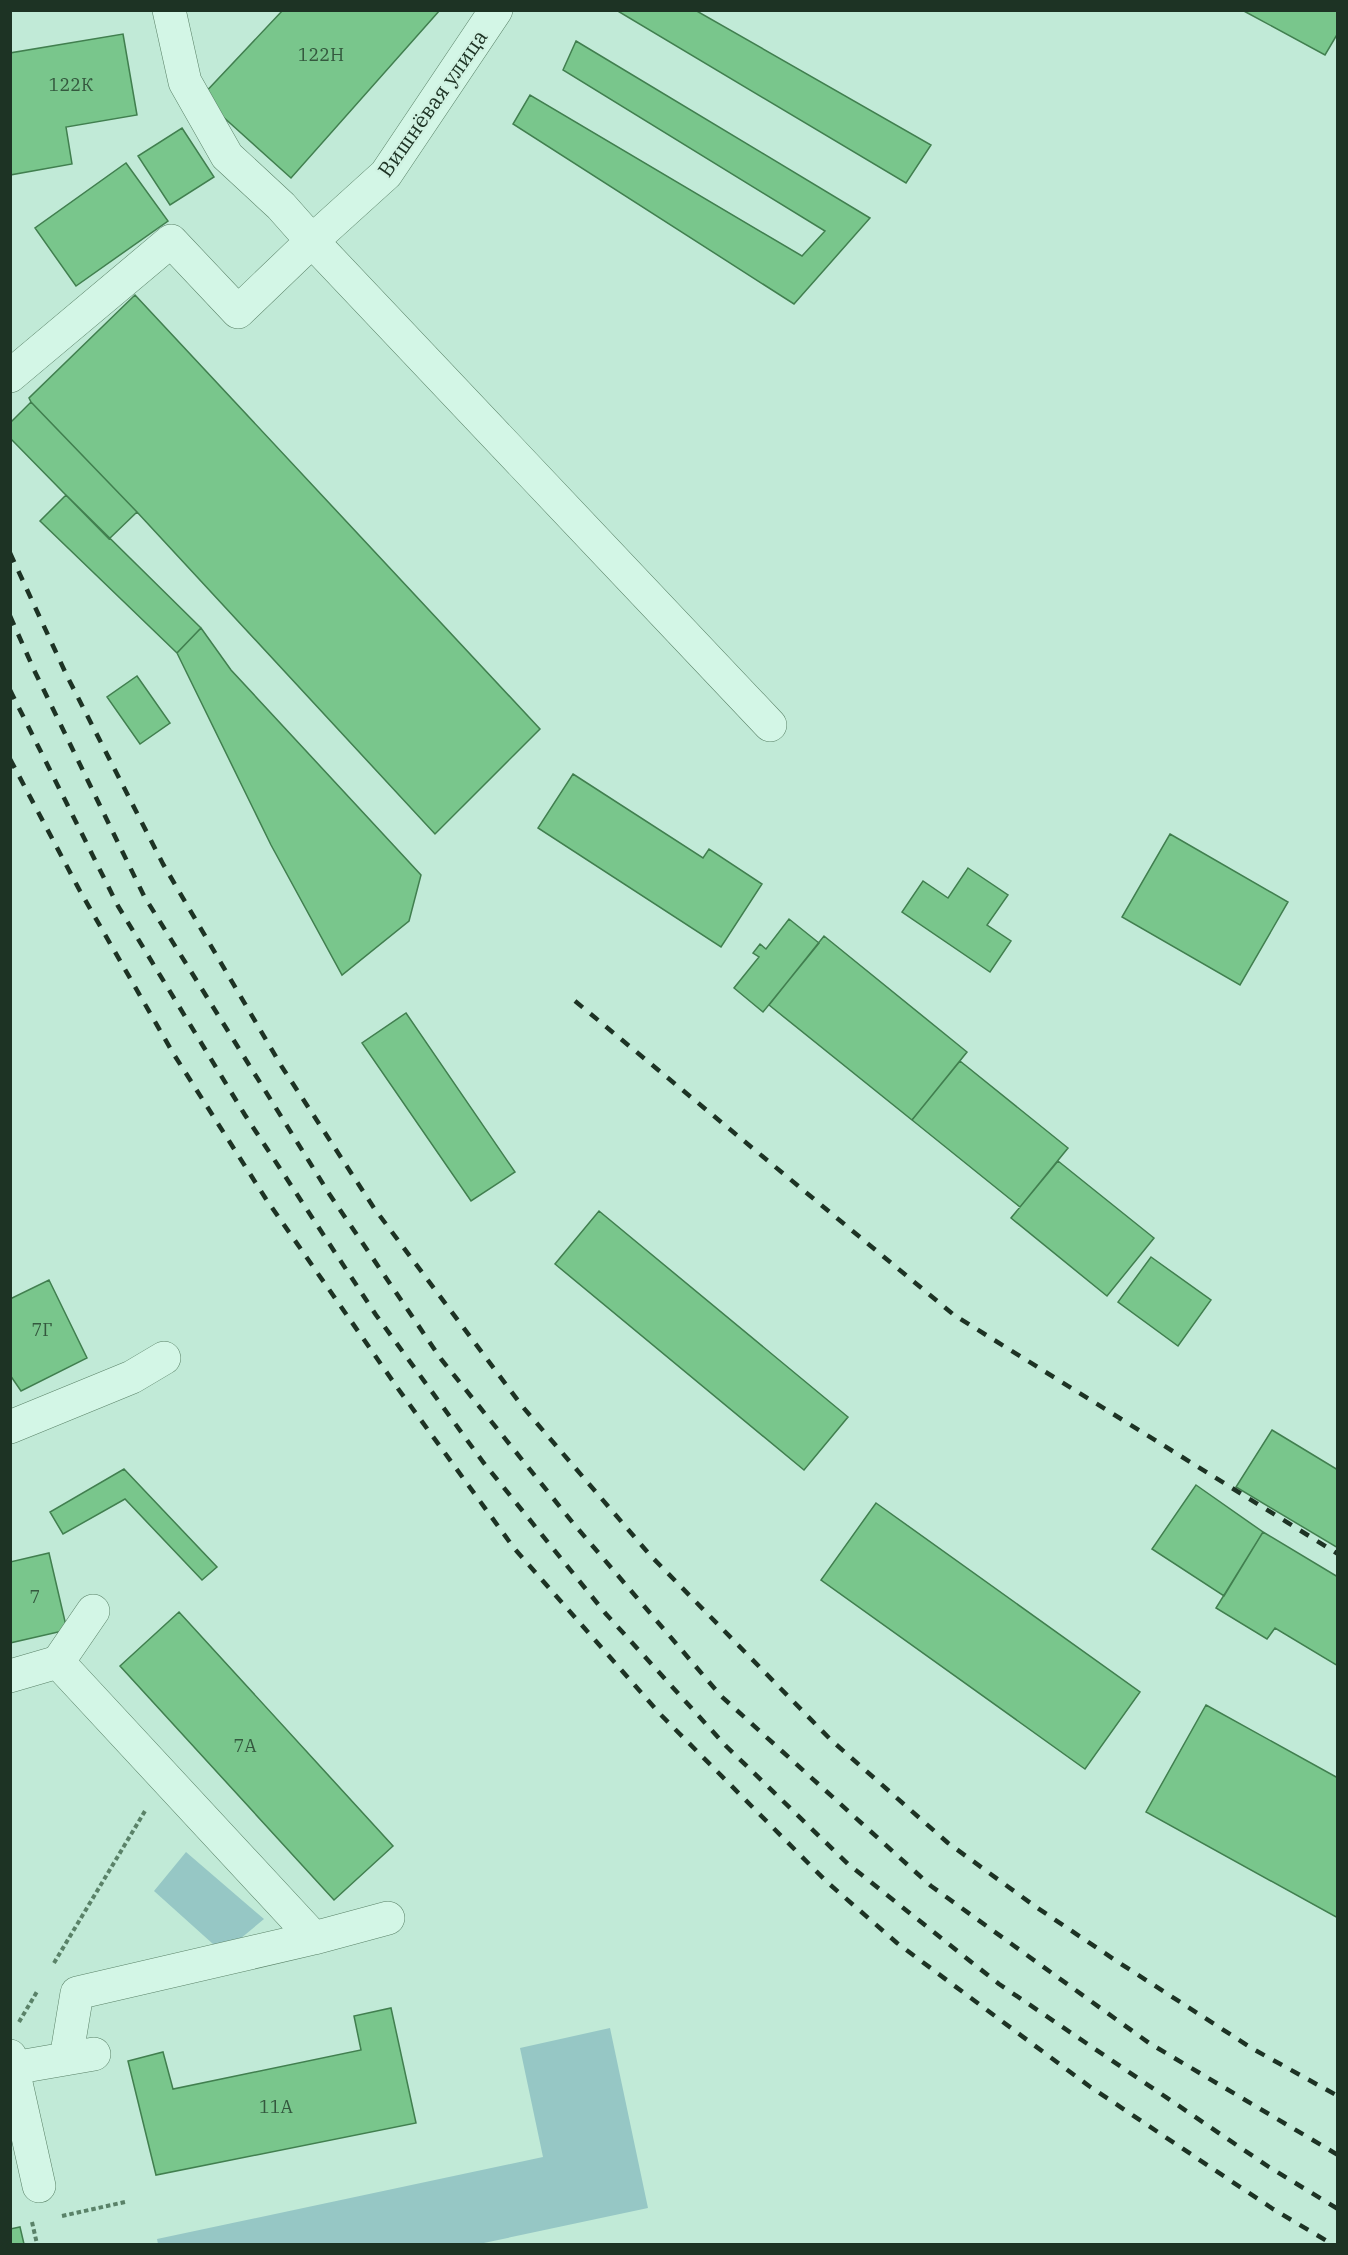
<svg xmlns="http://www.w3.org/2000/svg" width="1348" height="2255" viewBox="0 0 1348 2255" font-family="'IBM Plex Serif',serif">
  <rect width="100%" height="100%" fill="#c1ead7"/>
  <path fill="#96c7c5" d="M186,1852L264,1919L223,1953L154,1891Z
    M610,2028L648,2208L479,2244H158L157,2239L543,2157L520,2048Z"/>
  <path fill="#79c68c" stroke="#417f4f" stroke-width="1.5" d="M283,10H440L291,178L201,97Z
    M616,10H695L931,145L906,183Z
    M1242,10H1338V33L1325,55Z
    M123,34L137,115L66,127L72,164L10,175V53Z
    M576,41L870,218L794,304L513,124L530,95L802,256L825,231L563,70Z
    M182,128L214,177L170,205L138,156Z
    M126,163L168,221L76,286L35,228Z
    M135,295L540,729L435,834L137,512L31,402L29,398Z
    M31,402L137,512L109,539L10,438V423Z
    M66,495L201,628L177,653L40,521Z
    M201,628L231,670L421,875L409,921L342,975L271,845L177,653Z
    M137,676L170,723L140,744L107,697Z
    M573,774L703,858L709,849L762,884L721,947L538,828Z
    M1170,834L1288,902L1240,985L1122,917Z
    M968,868L1008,895L987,925L1011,941L990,972L902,912L923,881L948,898Z
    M789,919L819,943L763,1012L734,988L759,957L753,953L760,944L766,949Z
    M824,936L967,1052L912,1120L769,1005Z
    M406,1013L515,1172L471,1201L362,1043Z
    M960,1061L1068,1148L1020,1207L912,1120Z
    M1058,1161L1154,1238L1107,1296L1011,1218Z
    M599,1211L848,1417L804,1470L555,1264Z
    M1151,1257L1211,1300L1178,1346L1118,1302Z
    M49,1280L87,1358L21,1391L10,1375V1299Z
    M1272,1430L1338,1470V1548L1236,1487Z
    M124,1469L217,1567L202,1580L125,1499L63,1534L50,1512Z
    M1196,1485L1263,1532L1224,1596L1152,1549Z
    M876,1503L1140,1692L1085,1769L821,1580Z
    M1263,1532L1338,1577V1666L1275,1628L1267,1639L1216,1608Z
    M49,1553L67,1630L10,1643V1562Z
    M179,1612L393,1846L334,1900L120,1666Z
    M1206,1705L1338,1778V1918L1146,1812Z
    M391,2008L416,2123L156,2175L128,2061L163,2052L173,2089L361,2050L354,2016Z
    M20,2227L24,2244H10V2229Z"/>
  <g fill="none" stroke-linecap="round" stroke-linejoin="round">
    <g stroke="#5a8268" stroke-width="34">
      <path id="minor" d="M169,10L185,82L227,156L281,206L312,241L386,174L496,10
        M10,376L171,241L238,312L312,241L770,725
        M10,1427L132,1377L164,1358
        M58,1662L93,1611
        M10,1676L58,1662L314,1938
        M10,2056L39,2186
        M66,2059L77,1993L314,1938L388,1918
        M13,2068L94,2054"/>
    </g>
    <path stroke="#5a8268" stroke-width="4" stroke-dasharray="4.5 3" stroke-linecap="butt" d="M54,1963L145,1811
      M19,2022L38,1990
      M62,2216L125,2202
      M32,2222L37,2244"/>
    <use href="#minor" stroke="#d3f6e6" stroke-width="33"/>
    <path stroke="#1d3324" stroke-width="4.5" stroke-dasharray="10 10" stroke-linecap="butt" d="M10,553L67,676L163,864L282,1067L374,1208L522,1406L650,1555L831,1740L948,1843L1036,1907L1118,1962L1253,2049L1338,2096
      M10,616L35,672L144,896L330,1195L441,1359L573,1523L721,1696L931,1886L1149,2043L1338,2155
      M10,690L118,906L245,1115L376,1315L483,1462L606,1614L726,1746L848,1864L999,1984L1269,2167L1338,2209
      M10,759L80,891L173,1053L266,1199L399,1390L514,1548L660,1714L827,1882L897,1943L1089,2086L1273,2209L1332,2244
      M575,1001L954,1315L1338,1554"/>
  </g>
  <g text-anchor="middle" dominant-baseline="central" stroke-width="5" stroke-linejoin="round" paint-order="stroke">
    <g font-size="18" fill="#34583e">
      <text x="321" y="54">122Н</text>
      <text x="71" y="84">122К</text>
      <text x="42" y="1329">7Г</text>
      <text x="35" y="1596">7</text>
      <text x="245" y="1745">7А</text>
      <text x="276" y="2106">11А</text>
    </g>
    <g font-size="21" fill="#1d3324" stroke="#d0f2e2">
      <text transform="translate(432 103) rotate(-55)">Вишнёвая улица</text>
    </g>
  </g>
  <rect width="1348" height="2255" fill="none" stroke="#1d3324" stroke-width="24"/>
</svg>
